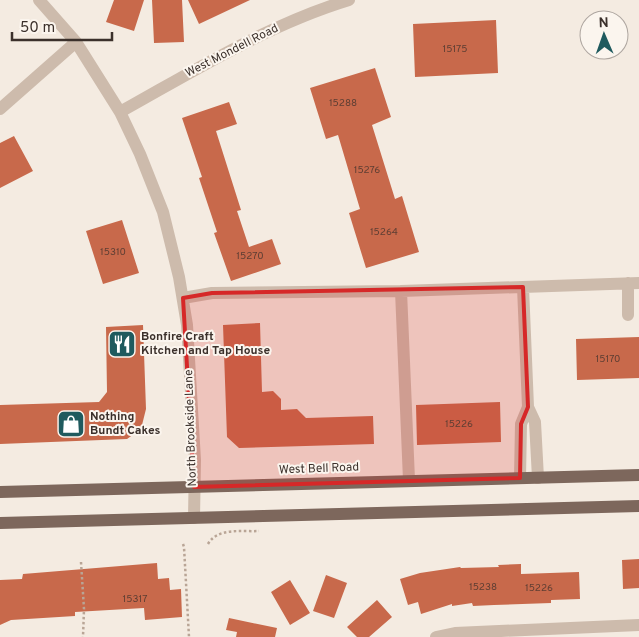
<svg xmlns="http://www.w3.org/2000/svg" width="639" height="637" viewBox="0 0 639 637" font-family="Overpass,sans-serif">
  <rect width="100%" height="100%" fill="#f4ebe1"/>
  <path fill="#c8694b" d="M114,0H144L134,31L106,22Z
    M152,0H182L184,42L154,43Z
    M188,0H250L199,24Z
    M496,20L498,73L415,77L413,24Z
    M375,68L391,117L372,125L395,199L402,196L419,252L366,268L349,213L360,209L338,135L326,139L310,88Z
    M229,102L237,124L216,131L241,210L237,211L249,247L272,239L281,264L231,281L214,233L217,232L199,178L202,177L182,118Z
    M14,136L33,171L0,188V143Z
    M122,220L139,273L103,284L86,231Z
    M260,323L262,392L273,391L281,399V410L297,409L306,418L373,416L374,444L239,448L227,437L223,325Z
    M143,325L146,409L141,429L127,439L0,444V405L99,402L107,392L106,327Z
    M639,337V378L577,380L576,339Z
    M500,402L501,442L417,445L416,405Z
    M639,559V588L623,589L622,560Z
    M157,563L158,579L169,578L170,590L181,589L182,617L145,620L144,608L75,612V616L11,620L0,625V580L22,579L23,574Z
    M521,564V574L579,572L580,599L551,600V603L494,605L473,606L472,603L452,606V604L421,614L418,602L408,605L400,579L420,573L460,567L461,568L499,567L498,565Z
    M326,575L347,583L334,618L313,611Z
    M290,580L310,613L290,625L271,592Z
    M377,600L392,617L369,637H357L347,627Z
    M229,618L277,628L275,637H236L237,632L226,630Z"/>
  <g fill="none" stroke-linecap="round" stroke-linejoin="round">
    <path stroke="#b9a596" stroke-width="2.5" stroke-dasharray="2.5 2.5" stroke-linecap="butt" d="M183,544L184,547L189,637
      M208,544C218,527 242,532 259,531
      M81,562L84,609L83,637"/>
    <path stroke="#cdbbac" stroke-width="12" d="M39,0L76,42L120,112L140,154L163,212L179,277L187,325L195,460L194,518
      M0,109L76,42
      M120,112C194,71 267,25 349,0
      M628,283V315
      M523,287L528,407L535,422L538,478
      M401,291L409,480
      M183,298L212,293L401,291L639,283
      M520,478L521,424L528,407
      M436,637L455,633L639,625"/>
    <path stroke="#7d675c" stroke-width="12" d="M0,492L639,475
      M0,523L639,506"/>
  </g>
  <path fill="#d62828" fill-opacity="0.2" stroke="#d62828" stroke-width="4" stroke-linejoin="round" d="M523,287L528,407L521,424L520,478L194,487L183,298L212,293Z"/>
  <defs>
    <g id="restaurant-square" transform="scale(1.4375)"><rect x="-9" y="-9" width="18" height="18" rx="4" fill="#1f5a5e" stroke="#fbf5ee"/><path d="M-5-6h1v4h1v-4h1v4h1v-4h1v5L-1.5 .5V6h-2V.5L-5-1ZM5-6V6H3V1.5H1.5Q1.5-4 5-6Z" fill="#fff"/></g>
    <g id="shop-square" transform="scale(1.4375)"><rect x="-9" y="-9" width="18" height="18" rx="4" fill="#1f5a5e" stroke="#fbf5ee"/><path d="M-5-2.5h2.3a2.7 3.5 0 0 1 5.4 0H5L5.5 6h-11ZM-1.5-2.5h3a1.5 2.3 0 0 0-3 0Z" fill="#fff"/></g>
  </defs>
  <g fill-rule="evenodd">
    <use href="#restaurant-square" x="122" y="344"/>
    <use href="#shop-square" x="71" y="424"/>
  </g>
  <g text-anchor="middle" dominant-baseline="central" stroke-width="4" stroke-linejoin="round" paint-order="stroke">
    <g font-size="10" fill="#5e3e33">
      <text x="455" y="49">15175</text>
      <text x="343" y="103">15288</text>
      <text x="367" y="170">15276</text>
      <text x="384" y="232">15264</text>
      <text x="113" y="252">15310</text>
      <text x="250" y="256">15270</text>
      <text x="608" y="359">15170</text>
      <text x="459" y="424">15226</text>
      <text x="483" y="587">15238</text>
      <text x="539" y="588">15226</text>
      <text x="135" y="599">15317</text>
    </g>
    <g font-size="12" fill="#3b302b" stroke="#fbf5ee">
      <text transform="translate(232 51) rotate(-27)">West Mondell Road</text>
      <text transform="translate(191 428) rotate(-92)">North Brookside Lane</text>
      <text transform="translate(319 469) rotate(-2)">West Bell Road</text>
    </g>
    <g font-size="12" font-weight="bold" fill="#3b302b" stroke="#fbf5ee" text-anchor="start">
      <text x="141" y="337">Bonfire Craft<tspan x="141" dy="14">Kitchen and Tap House</tspan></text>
      <text x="90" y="417">Nothing<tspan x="90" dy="14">Bundt Cakes</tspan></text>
    </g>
  </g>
  <g transform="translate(604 35) rotate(358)"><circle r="24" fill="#fbf5ee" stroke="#aea6a0"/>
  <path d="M0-4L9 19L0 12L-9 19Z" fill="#1f5a5e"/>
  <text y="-8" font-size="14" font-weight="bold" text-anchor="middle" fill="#3b302b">N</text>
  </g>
  <path d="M12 32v8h100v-8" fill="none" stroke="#3b302b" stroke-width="2.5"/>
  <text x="20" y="32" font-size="15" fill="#3b302b" stroke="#fbf5ee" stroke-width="4" paint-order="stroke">50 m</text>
</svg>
